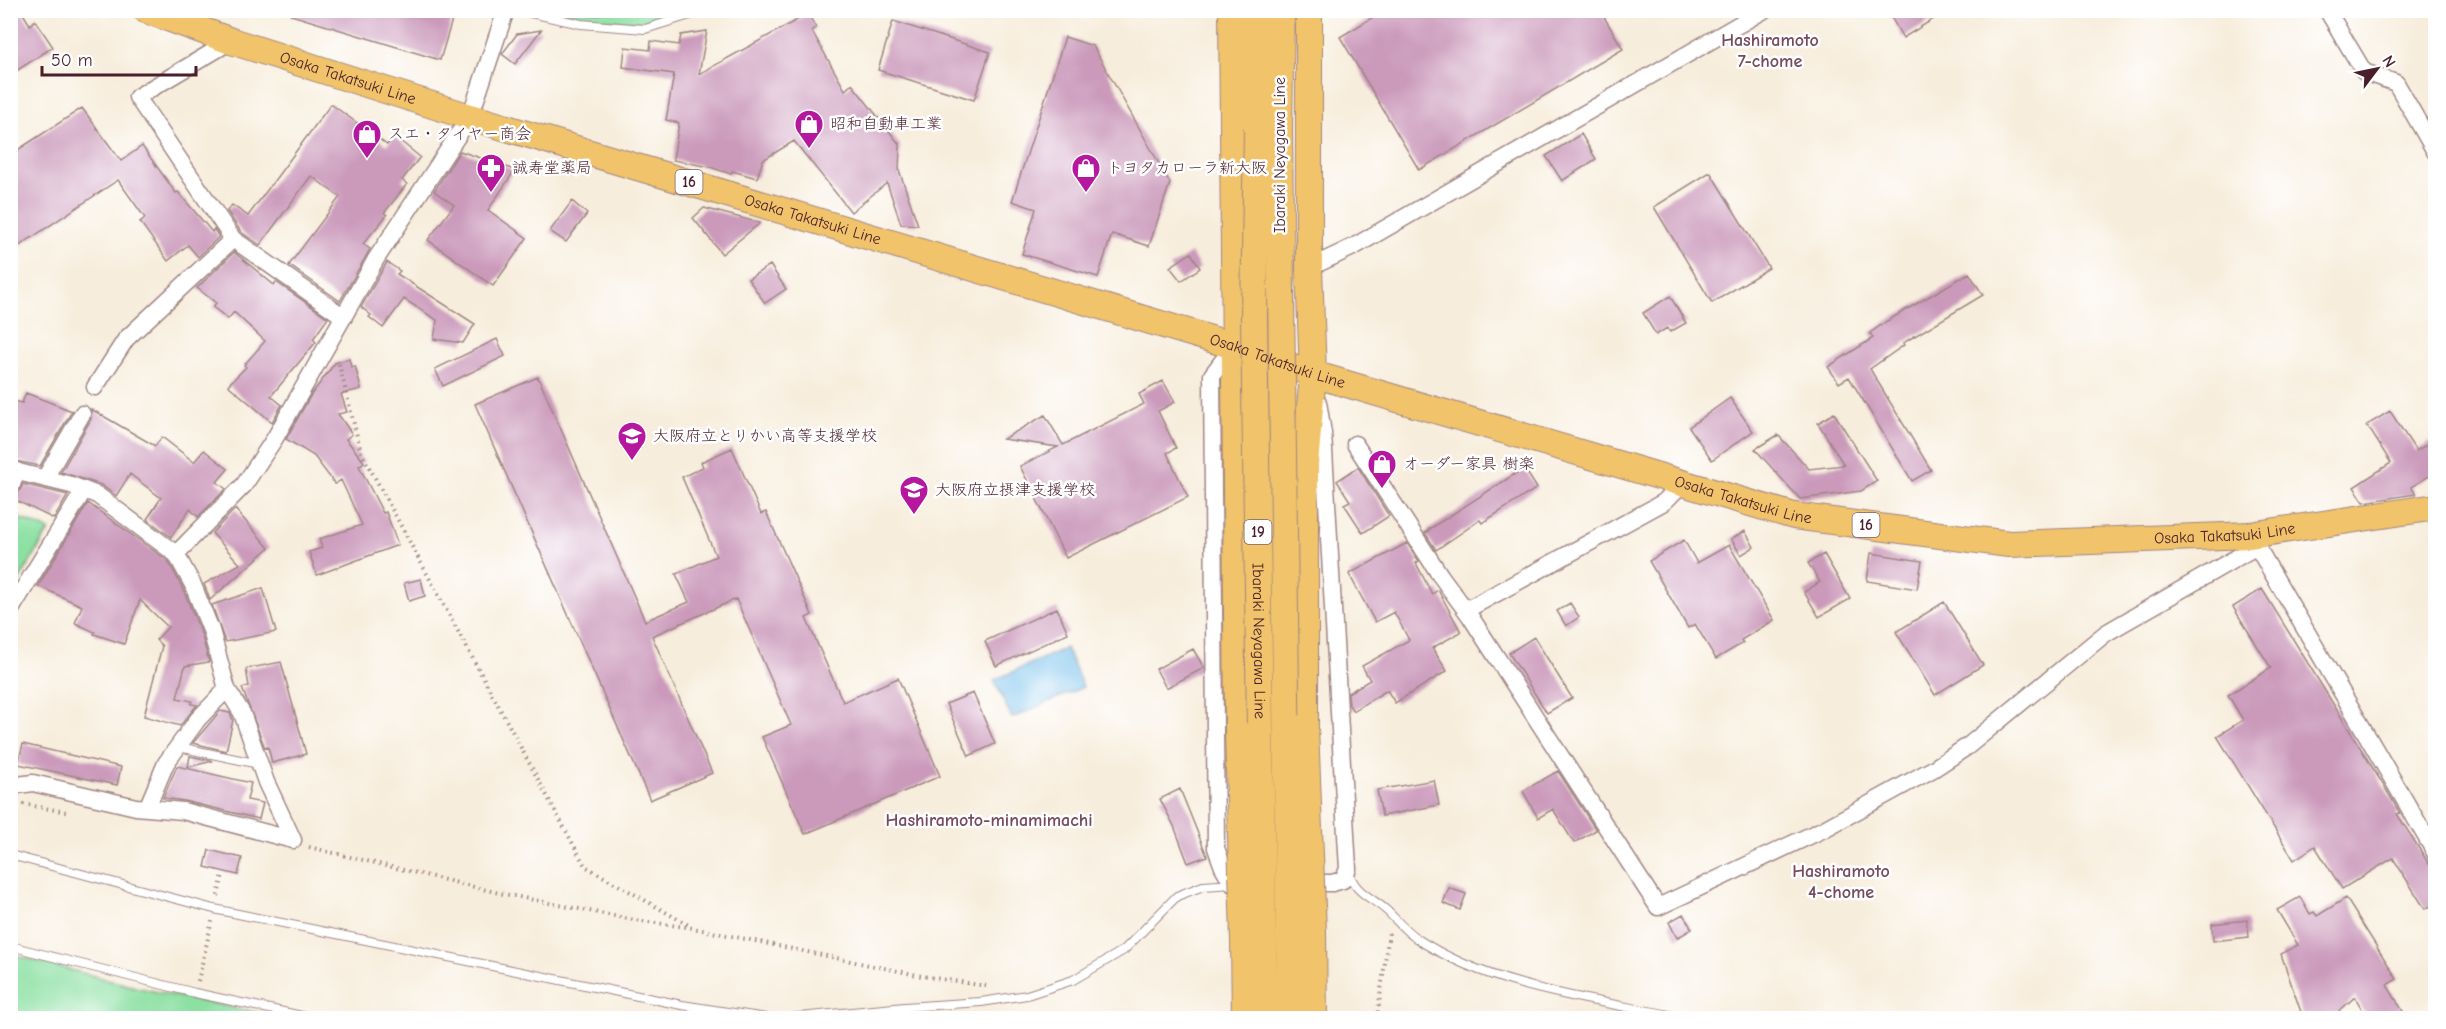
<svg xmlns="http://www.w3.org/2000/svg" width="2446" height="1029" viewBox="0 0 2446 1029" font-family="'Comic Neue','Klee One',sans-serif">
  <rect width="100%" height="100%" fill="#fff"/>
  <filter id="ink" filterUnits="userSpaceOnUse"><feTurbulence type="fractalNoise" baseFrequency=".0167" numOctaves="2"/><feDisplacementMap in="SourceGraphic" scale="12" xChannelSelector="R" yChannelSelector="G"/><feConvolveMatrix kernelMatrix="1 2 1 2 8 2 1 2 1" color-interpolation-filters="sRGB"/></filter>
  <filter id="wash" filterUnits="userSpaceOnUse"><feTurbulence type="fractalNoise" baseFrequency=".008" numOctaves="4" result="noise"/><feDisplacementMap in="SourceGraphic" scale="24" xChannelSelector="R" yChannelSelector="G"/><feGaussianBlur stdDeviation="1.35" result="paint"/><feColorMatrix in="noise" values="0 0 0 0 0 0 0 0 0 0 0 0 0 0 0 0 0 1.4 0 .05"/><feComposite in="paint" operator="in"/></filter>
  <g filter="url(#wash)">
    <rect width="100%" height="100%" fill="#f7eddc"/>
    <path fill="#8be0a2" stroke="#6a8066" stroke-width="1.5" d="M554,11H694L642,23L587,19Z
      M11,515L49,530L11,594L10,516Z
      M11,954L139,988L282,1018H11Z"/>
    <path fill="#72beeb" stroke="#5e6e8b" stroke-width="1.5" d="M1066,648L1083,687L1012,718L994,680Z"/>
    <g id="blocks">
      <path fill="#cb9abb" d="M10,10H21L30,25L35,20L53,47L10,75Z
        M292,10H455L440,60L291,15Z
        M1385,10H1600L1623,49L1419,170L1340,37Z
        M1887,10H1948L1903,38Z
        M808,14L816,28L812,31L845,90L852,84L900,145L899,170L918,225L901,224L887,183L851,212L794,141L763,160L757,178L732,171L731,174L710,167L673,160L679,123L666,120L674,74L623,67L625,47L650,50L651,41L679,45L681,35L707,31L699,74Z
        M893,21L990,52L974,100L878,70Z
        M541,30L515,64L502,54L517,34Z
        M1065,37L1093,46L1170,183L1149,246L1112,234L1098,277L1022,254L1036,209L1012,201Z
        M331,104L387,145L394,136L420,157L402,180L407,184L384,213L387,215L363,244L370,249L340,301L289,265L340,197L311,176L260,245L241,232L227,211L232,205L248,216Z
        M82,108L121,161L142,146L176,193L178,192L212,232L214,229L219,237L198,257L188,245L168,261L140,222L145,218L118,180L10,252V155Z
        M1581,134L1596,159L1562,181L1546,156Z
        M460,151L515,170L488,210L527,238L493,286L428,240L454,205L434,191Z
        M1710,172L1769,268L1712,303L1654,207Z
        M572,201L587,214L566,242L550,231Z
        M704,208L760,223L722,254L693,218Z
        M234,252L274,285L276,282L328,318L313,339L316,342L271,396L282,405L272,422L228,385L246,367L244,365L265,341L234,312L228,319L213,307L216,303L197,288Z
        M1191,253L1200,268L1181,281L1170,267Z
        M387,262L400,271L397,274L475,324L463,343L434,339L437,320L404,299L383,328L369,317L371,315L361,307Z
        M770,265L786,289L765,303L748,279Z
        M1969,273L1983,295L1903,343L1904,345L1870,369L1931,470L1912,481L1849,377L1839,383L1828,367L1873,338L1870,333L1887,321Z
        M1670,296L1686,323L1670,332L1667,328L1656,335L1643,313Z
        M497,339L505,356L443,386L435,369Z
        M349,359L351,367L355,366L361,389L341,394L347,412L338,414L352,434L346,439L364,462L359,466L383,513L386,512L398,545L317,575L309,552L322,548L319,539L362,525L341,480L335,484L314,456L286,439L311,395L335,363Z
        M538,377L645,621L689,602L676,574L716,556L682,477L703,467L701,462L732,448L761,514L766,512L812,615L806,618L843,702L898,678L940,776L805,834L762,737L791,725L736,599L652,636L712,773L650,800L475,404Z
        M1163,381L1175,402L1158,411L1176,448L1167,453L1188,497L1066,558L1020,466L1058,447L1003,439L1045,415L1063,445L1144,404L1139,394Z
        M26,393L72,411L40,466L10,460V400L22,403Z
        M1730,398L1753,431L1712,460L1689,427Z
        M91,409L155,446L162,437L194,462L204,450L228,469L217,482L226,489L198,517L190,509L171,537L147,519L161,498L130,474L116,496L101,485L61,472L91,419Z
        M2390,411L2416,451L2436,439V472L2411,487L2416,494L2364,502L2354,487L2391,463L2367,425Z
        M1834,413L1877,481L1861,491L1800,499L1755,449L1778,435L1809,469L1844,465L1818,423Z
        M1358,467L1389,516L1363,533L1344,504L1350,501L1337,481Z
        M1524,468L1537,488L1482,523L1480,520L1436,550L1425,533L1429,531L1428,530Z
        M23,484L68,495L54,519L15,500Z
        M88,503L168,561L183,589L201,633L209,662L185,666L177,698L192,701L191,704L197,705L180,726L144,716L162,646L156,640L168,627L140,600L124,644L94,634L95,632L75,623L82,606L38,586Z
        M235,509L269,548L210,600L204,584L240,564L212,533Z
        M1745,531L1754,547L1741,555L1731,539Z
        M1684,540L1697,563L1729,545L1774,620L1741,640L1743,643L1716,659L1695,624L1688,628L1649,561Z
        M1407,543L1419,561L1416,563L1432,594L1438,590L1461,632L1432,648L1447,671L1395,703L1387,690L1353,711L1349,705L1348,693L1370,680L1362,666L1409,640L1394,612L1375,622L1349,574Z
        M1871,553L1922,561L1917,589L1867,581Z
        M1824,554L1850,599L1819,617L1804,592L1820,582L1808,563Z
        M421,579L425,596L409,601L404,583Z
        M263,588L276,632L225,642L212,605Z
        M2262,589L2387,791L2400,813L2397,814L2436,875V903L2425,909L2393,858L2342,889L2315,846L2294,860L2217,736L2243,720L2228,695L2271,668L2233,607Z
        M1944,602L1983,665L1935,695L1896,632Z
        M1570,603L1579,617L1566,626L1557,611Z
        M1057,608L1068,633L996,666L985,641Z
        M1534,637L1572,698L1547,713L1509,653Z
        M1193,649L1204,668L1166,688L1156,669Z
        M281,662L306,754L272,763L268,747L265,748L242,688L249,686L246,669Z
        M973,693L995,744L969,756L946,704Z
        M220,711L230,713L233,720L226,751L193,743Z
        M23,744L121,767L117,785L18,764Z
        M190,756L213,761L188,767Z
        M177,766L251,783L247,800L263,803L259,819L185,801L163,798Z
        M1558,771L1596,830L1574,843L1553,809L1538,818L1523,791Z
        M1434,780L1439,805L1382,816L1377,790Z
        M1180,789L1207,856L1188,863L1174,826L1160,799Z
        M209,850L242,858L238,875L205,867Z
        M1449,888L1466,894L1460,910L1443,903Z
        M2300,897L2310,914L2314,912L2317,916L2346,898L2397,979L2387,985L2407,1018H2367L2355,997L2331,1018H2303L2281,954L2298,945L2277,910Z
        M1683,914L1692,929L1677,938L1669,922Z
        M2247,920L2249,937L2213,941L2212,924Z"/>
    </g>
  </g>
  <g filter="url(#ink)">
    <use href="#blocks" fill-opacity="0" stroke="#a08684" stroke-width="1.5"/>
    <g fill="none" stroke-linecap="round" stroke-linejoin="round">
      <g stroke="#a08684" stroke-width="10">
        <path id="service" d="M517,10L581,24L645,29L706,10
          M179,747L259,764
          M10,855L214,909L682,1005L766,1018
          M1349,872C1354,892 1371,897 1386,910C1396,919 1404,930 1416,938C1492,989 1596,1000 1685,1018
          M10,946L195,993L311,1018
          M789,1018L905,1007L981,1002L1027,995L1073,980L1124,950L1177,896L1203,886L1233,884"/>
      </g>
      <g stroke="#a08684" stroke-width="19">
        <path id="minor" d="M2327,10L2364,72L2396,83L2436,153
          M231,41L137,97L233,239L344,317
          M1309,268L1355,246L1764,10
          M1234,346L1212,375L1216,848L1223,867L1233,884L1248,883
          M95,387L126,339L233,239
          M1355,444L1440,575L1470,616L1658,907L1824,829L1933,769L1968,746L2106,633L2257,546
          M10,470L71,485L97,495L176,554L193,585L211,630L227,689L242,713L266,782L293,840
          M45,478L82,414
          M10,490L17,471
          M2252,538L2436,854
          M176,554L244,485L275,438L376,259L470,117L506,10
          M1466,610L1664,502L1683,483
          M10,611L84,490
          M10,786L33,783L136,807L183,811L293,840
          M147,808L166,763L198,719L227,689
          M1304,883H1332L1343,880L1348,869L1323,433L1318,402"/>
      </g>
      <g stroke="#a08684" stroke-width="28">
        <g id="primary">
          <path id="s1" d="M146,10L231,41L470,117L1234,346L1313,374L1794,516L2009,544L2250,535L2436,507"/>
          <path d="M1232,10L1238,733"/>
          <path d="M1257,128V10"/>
          <path d="M1279,131L1281,10"/>
          <path d="M1305,727V464L1313,374L1309,268V10"/>
          <path d="M1313,933L1314,1018"/>
          <path d="M1289,936L1290,1018"/>
          <path d="M1263,937L1265,1018"/>
          <path d="M1244,939L1245,1018"/>
        </g>
      </g>
      <path stroke="#a08684" stroke-width="4" stroke-dasharray="1.5 4.5" stroke-linecap="butt" d="M339,364L361,452L585,866L690,926
        M23,804L66,812
        M309,847L499,893L634,920L693,928L922,976L986,986
        M218,896L223,874
        M198,981L212,921
        M1377,1018L1389,933"/>
      <use href="#service" stroke="#fff" stroke-width="8"/>
      <use href="#minor" stroke="#fff" stroke-width="16"/>
      <use href="#primary" stroke="#f1c36a" stroke-width="26"/>
      <g stroke="#a08684" stroke-width="28" stroke-linecap="butt">
        <g id="primary-bridge">
          <path id="s2" d="M1257,128L1254,316L1263,937"/>
          <path d="M1279,131L1289,936"/>
          <path d="M1305,727L1313,933"/>
          <path d="M1238,733L1244,939"/>
        </g>
      </g>
      <use href="#primary-bridge" stroke="#f1c36a" stroke-width="26"/>
    </g>
  </g>
  <defs>
    <g id="shop-pin" transform="scale(1.5)"><path d="M0 17L-7.5 6A9.5 9.5 0 1 1 7.5 6Z" fill="#b5179e" stroke="#fff"/><path d="M-5-2.5h2.3a2.7 3.5 0 0 1 5.4 0H5L5.5 6h-11ZM-1.5-2.5h3a1.5 2.3 0 0 0-3 0Z" fill="#fff"/></g>
    <g id="pharmacy-pin" transform="scale(1.5)"><path d="M0 17L-7.5 6A9.5 9.5 0 1 1 7.5 6Z" fill="#b5179e" stroke="#fff"/><path d="M-2-6h4v4h4v4h-4v4h-4v-4h-4v-4h4Z" fill="#fff"/></g>
    <g id="school-pin" transform="scale(1.5)"><path d="M0 17L-7.5 6A9.5 9.5 0 1 1 7.5 6Z" fill="#b5179e" stroke="#fff"/><path d="M0-5L7-2L0 1L-7-2ZM-4 1L0 2.5L4 1V4Q0 6-4 4Z" fill="#fff"/></g>
  </defs>
  <g fill-rule="evenodd">
    <use href="#shop-pin" x="809" y="124"/>
    <use href="#shop-pin" x="367" y="134"/>
    <use href="#pharmacy-pin" x="491" y="168"/>
    <use href="#shop-pin" x="1086" y="168"/>
    <use href="#school-pin" x="632" y="436"/>
    <use href="#shop-pin" x="1382" y="464"/>
    <use href="#school-pin" x="914" y="490"/>
  </g>
  <g text-anchor="middle" dominant-baseline="central" stroke-width="5" stroke-linejoin="round" paint-order="stroke">
    <g fill="#fff" stroke="#80626b" stroke-width="1.5">
      <rect x="675.5" y="170" width="27" height="24" rx="4.5"/>
      <rect x="1852.5" y="513" width="27" height="24" rx="4.5"/>
      <rect x="1244.5" y="520" width="27" height="24" rx="4.5"/>
    </g>
    <g font-size="15" font-weight="bold" fill="#4a1f2b">
      <text x="689" y="182">16</text>
      <text x="1866" y="525">16</text>
      <text x="1258" y="532">19</text>
    </g>
    <g font-size="16" fill="#4a1f2b" stroke="#fff">
      <text stroke="none"><textPath href="#s1" startOffset="213">Osaka Takatsuki Line</textPath></text>
      <text transform="translate(1280 155) rotate(-90)">Ibaraki Neyagawa Line</text>
      <text stroke="none"><textPath href="#s1" startOffset="699">Osaka Takatsuki Line</textPath></text>
      <text stroke="none"><textPath href="#s1" startOffset="1185">Osaka Takatsuki Line</textPath></text>
      <text stroke="none"><textPath href="#s1" startOffset="1671">Osaka Takatsuki Line</textPath></text>
      <text stroke="none"><textPath href="#s1" startOffset="2157">Osaka Takatsuki Line</textPath></text>
      <text stroke="none"><textPath href="#s2" startOffset="513">Ibaraki Neyagawa Line</textPath></text>
    </g>
    <g font-size="16" fill="#4a1f2b" stroke="#fff" text-anchor="start">
      <text x="830" y="124">昭和自動車工業</text>
      <text x="388" y="134">スエ・タイヤー商会</text>
      <text x="512" y="168">誠寿堂薬局</text>
      <text x="1107" y="168">トヨタカローラ新大阪</text>
      <text x="653" y="436">大阪府立とりかい高等支援学校</text>
      <text x="1403" y="464">オーダー家具 樹楽</text>
      <text x="935" y="490">大阪府立摂津支援学校</text>
    </g>
    <g font-size="18" font-weight="bold" fill="#774a5d" stroke="#fff">
      <text x="1770" y="40">Hashiramoto<tspan x="1770" dy="21">7-chome</tspan></text>
      <text x="989" y="820">Hashiramoto-minamimachi</text>
      <text x="1841" y="871">Hashiramoto<tspan x="1841" dy="21">4-chome</tspan></text>
    </g>
  </g>
  <rect width="2446" height="1029" fill="none" stroke="#fff" stroke-width="36"/>
  <g transform="translate(2377 69) rotate(58)" stroke="#ffffff" stroke-width="4.5" paint-order="stroke">
  <path d="M0-4.5L10 22L0 15L-10 22Z" fill="#4a1f2b"/>
  <text y="-9" font-size="16" font-weight="bold" text-anchor="middle" fill="#4a1f2b">N</text>
  </g>
  <path d="M42 66v9h154v-9" fill="none" stroke="#4a1f2b" stroke-width="3"/>
  <text x="51" y="66" font-size="18" fill="#4a1f2b" stroke="#ffffff" stroke-width="4.5" paint-order="stroke">50 m</text>
</svg>
